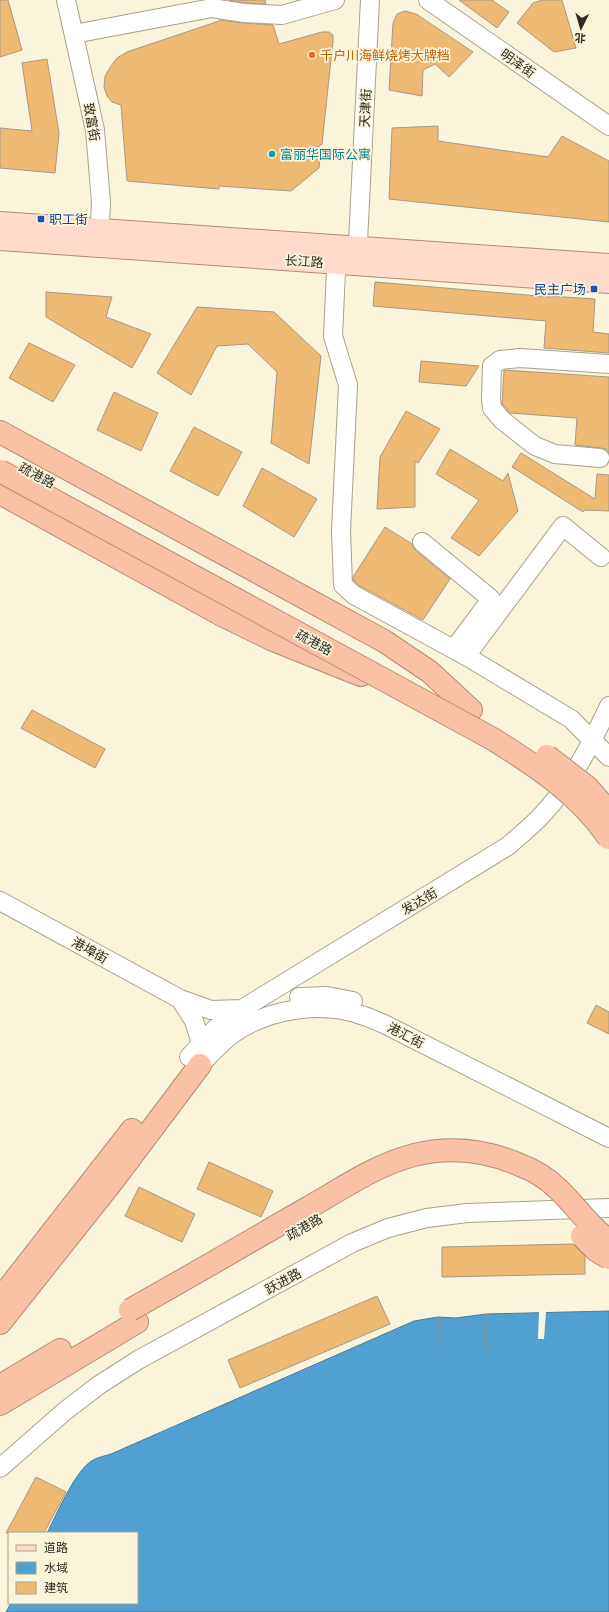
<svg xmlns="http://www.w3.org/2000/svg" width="609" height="1612" viewBox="0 0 609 1612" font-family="'Exo 2','Noto Sans SC',sans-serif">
  <rect width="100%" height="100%" fill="#faf4db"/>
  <path fill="#51a0d2" stroke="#467d9d" d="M609,1311V1612H6L11,1603H137V1533H47C57,1514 75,1470 93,1460C98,1457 105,1456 111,1454L414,1321L438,1317L456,1318L486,1314Z"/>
  <path fill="#faf4db" d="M539,1312H546L544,1339H538Z"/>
  <path fill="#eeb973" stroke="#a79885" d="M0,0H8L22,50L0,57Z
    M229,0H265L266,4L245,3Z
    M459,0H492L509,12L497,28Z
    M542,0H562L576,48L554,52L517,23L533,3Z
    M405,11L416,14L473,52L449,77L435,64L423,70L422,96L389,90L393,23L397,14Z
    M219,20L243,23L273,25L279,44L322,32H329L333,35V41L322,144L315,150L320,156L319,168L291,191L219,186V189L127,181L121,105L112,102L107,96L104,87L105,76L111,66L117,58L127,52L219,21Z
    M47,59L59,133L55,173L0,168V128L32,131L22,63Z
    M438,126V141L548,157L562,136L609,161V222L389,199L392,128Z
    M375,282L550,297V296L595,299L593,332L609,334V353L544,348L546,321L373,306Z
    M46,292L112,297L106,317L151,334L132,368L46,317Z
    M197,307L274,312L321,356L309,464L271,443L277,372L248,344L217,346L191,395L157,373Z
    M29,343L75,365L53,402L9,378Z
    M421,361L479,366L466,386L419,382Z
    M504,370L609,377V453L606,449L601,448L575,445L577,418L510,413L502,404Z
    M114,392L158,413L141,451L97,430Z
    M406,411L440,429L418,463L415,461V507L377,509L380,457Z
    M194,427L242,452L218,496L170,471Z
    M450,449L503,481L508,473L518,511L479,556L451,538L479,500L436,474Z
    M521,453L595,499L597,474L609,475V511L585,510L583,512L512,467Z
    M262,468L317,499L294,537L243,506Z
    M385,527L412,544L415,550L450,579L423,620L360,586L353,580V577Z
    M32,710L105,749L95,768L21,728Z
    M596,1005L609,1012V1034L587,1023Z
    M209,1162L273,1191L261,1217L197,1189Z
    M139,1187L195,1214L182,1242L125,1216Z
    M573,1244L585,1256V1274L442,1277V1247Z
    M377,1296L390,1324L240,1388L228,1360Z
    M36,1477L66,1492L44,1533H6Z"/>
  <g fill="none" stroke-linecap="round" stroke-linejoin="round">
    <g stroke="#a8a28c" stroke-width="20">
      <path id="minor" d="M66,0L95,130L101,202L99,244
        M428,0L609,126
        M74,34L212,8L244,13L282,15L335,0
        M337,249L333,336L348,385L341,531L343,585L354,595L466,656L571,719L609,757
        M357,262L370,0
        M600,458L555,454L535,446L502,420L492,408L491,399L492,366L500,360L520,358L609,364
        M422,542L491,599L454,649
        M466,656L563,526L601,557
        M0,901L180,999L211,1010L242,1009
        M299,997L327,996L353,1001
        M180,999L194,1021L201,1043
        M189,1057L216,1028L242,1009L508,846C519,836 532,826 542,815C571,784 591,744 609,706
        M200,1065C211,1054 221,1042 234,1033C269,1009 320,1001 361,1015C369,1017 376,1021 384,1024L609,1138
        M0,1468L65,1411L99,1385L138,1360L352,1243L388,1228L427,1218L467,1213L609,1208"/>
    </g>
    <g stroke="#b38c77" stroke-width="24">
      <path id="major" d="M0,223L609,265
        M0,239L609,282"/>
    </g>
    <g stroke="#b38c77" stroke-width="24">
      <path id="highway" d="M0,432L384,641L430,672L471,710
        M0,493L222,615L271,639L361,675
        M0,1299L132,1130
        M0,1323L112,1182L200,1065
        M0,1386L60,1350
        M0,1404L137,1322"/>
    </g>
    <path stroke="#969180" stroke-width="2.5" stroke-dasharray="2 2" stroke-linecap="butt" d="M486,1314V1353
      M438,1317L439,1347"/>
    <use href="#minor" stroke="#fff" stroke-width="18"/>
    <use href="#major" stroke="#fddac9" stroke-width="22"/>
    <use href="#highway" stroke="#fbc1a5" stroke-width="22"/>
    <g stroke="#b38c77" stroke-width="24" stroke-linecap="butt">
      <path id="highway-bridge" d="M0,471L491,738C535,765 579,794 609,838
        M547,756L587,787L609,812
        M582,1236L597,1251L609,1258
        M130,1310C189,1277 247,1243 306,1209C340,1190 375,1165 414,1155C450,1146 486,1150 520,1165C533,1170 548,1179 558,1189C576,1206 589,1226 609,1241"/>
    </g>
    <use href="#highway-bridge" stroke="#fbc1a5" stroke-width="22"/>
  </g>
  <circle fill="#e8710a" stroke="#faf4db" stroke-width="1.5" cx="312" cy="55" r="4"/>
  <circle fill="#0f9aa8" stroke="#faf4db" stroke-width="1.5" cx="272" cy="154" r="4"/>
  <g fill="#1a4fb4" stroke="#faf4db" stroke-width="1.5">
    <rect x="37" y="215" width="8" height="8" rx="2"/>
    <rect x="590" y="285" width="8" height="8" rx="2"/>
  </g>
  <g text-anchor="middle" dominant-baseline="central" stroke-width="3.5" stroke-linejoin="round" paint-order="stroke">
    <g font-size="13" fill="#c56008" stroke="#faf4db" text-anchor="start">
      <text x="320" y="55">千户川海鲜烧烤大牌档</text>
    </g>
    <g font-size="13" fill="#2c2a21" stroke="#faf4db">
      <text transform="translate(518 63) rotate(35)">明泽街</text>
      <text transform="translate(365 108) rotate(-87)">天津街</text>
      <text transform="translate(92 122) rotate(80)">致富街</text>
      <text transform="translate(304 261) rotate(4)">长江路</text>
      <text transform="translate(37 475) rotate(28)">疏港路</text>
      <text transform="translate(314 642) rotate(28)">疏港路</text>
      <text transform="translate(419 901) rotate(-31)">发达街</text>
      <text transform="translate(90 950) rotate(29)">港埠街</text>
      <text transform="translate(406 1035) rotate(27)">港汇街</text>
      <text transform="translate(304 1227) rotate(-30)">疏港路</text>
      <text transform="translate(283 1281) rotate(-29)">跃进路</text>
    </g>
    <g font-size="13" fill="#0d838f" stroke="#faf4db" text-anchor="start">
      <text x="280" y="154">富丽华国际公寓</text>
    </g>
    <g font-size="13" fill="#164399" stroke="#faf4db" text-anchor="start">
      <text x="49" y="219">职工街</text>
      <text x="586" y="289" text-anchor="end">民主广场</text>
    </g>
  </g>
  <rect x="8" y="1532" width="130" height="72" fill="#faf4db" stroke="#a8a391"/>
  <rect x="16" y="1545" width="20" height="6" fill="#fddac9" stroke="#a8a391"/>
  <text x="44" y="1552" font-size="12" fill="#2c2a21">道路</text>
  <rect x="16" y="1562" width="20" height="12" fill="#51a0d2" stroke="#a8a391"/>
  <text x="44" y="1572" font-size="12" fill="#2c2a21">水域</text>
  <rect x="16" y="1582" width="20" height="12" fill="#eeb973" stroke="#a8a391"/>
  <text x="44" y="1592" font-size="12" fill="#2c2a21">建筑</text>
  <g transform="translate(581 28) rotate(185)" stroke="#faf4db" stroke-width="3" paint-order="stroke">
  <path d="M0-3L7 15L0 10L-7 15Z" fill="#2c2a21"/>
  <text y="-6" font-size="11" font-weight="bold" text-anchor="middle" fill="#2c2a21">北</text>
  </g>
</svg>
